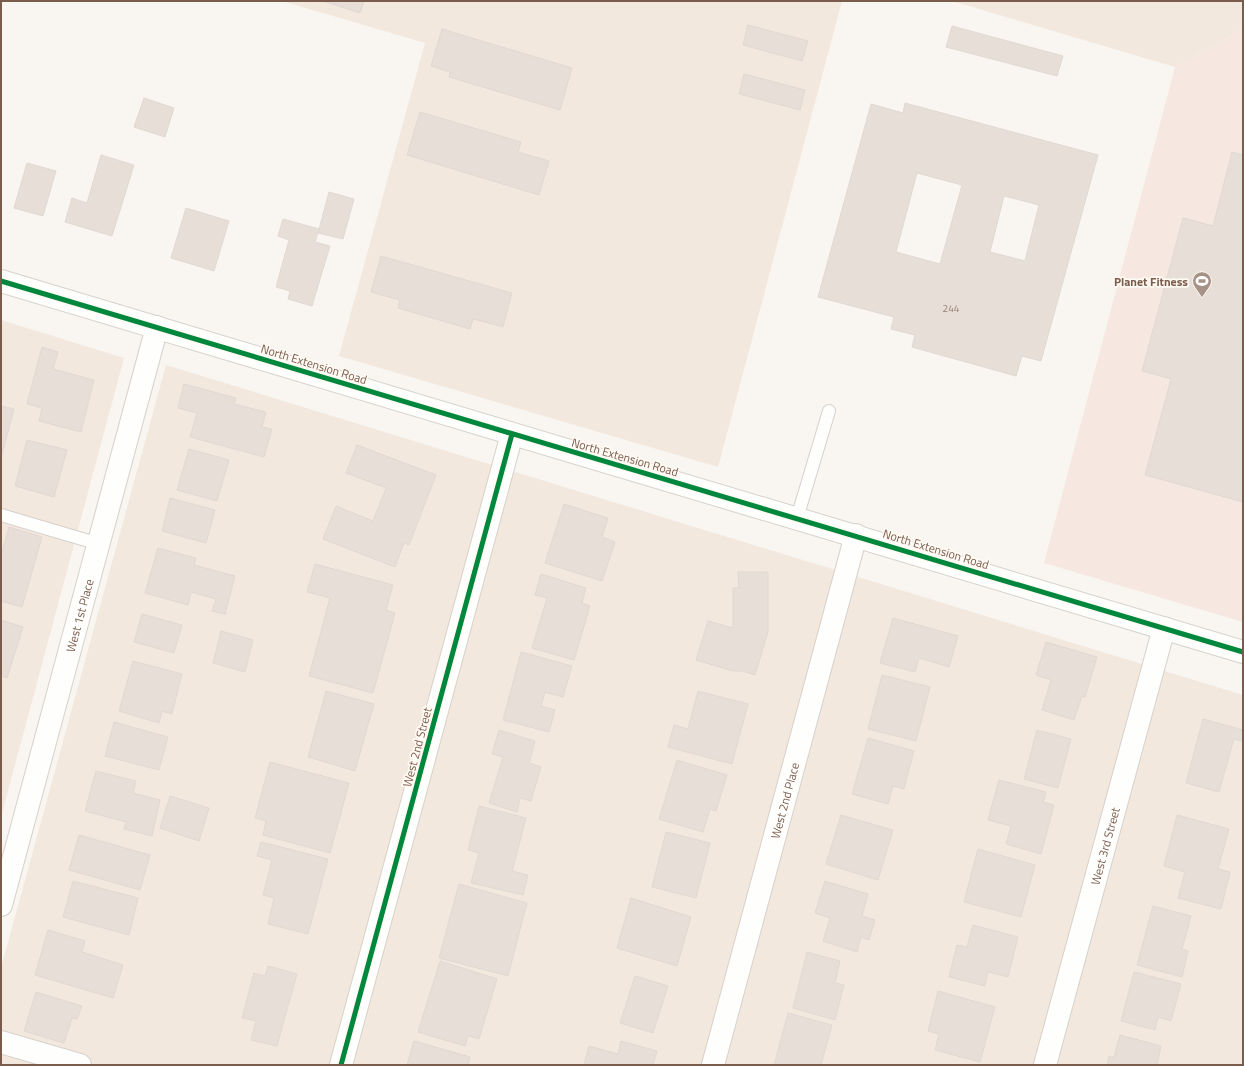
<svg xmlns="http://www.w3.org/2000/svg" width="1244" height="1066" viewBox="0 0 1244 1066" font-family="'Titillium Web',sans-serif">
  <rect width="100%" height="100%" fill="#f9f5f0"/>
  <path fill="#f2e8de" d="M282,1H842L718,467L339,356L425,43Z
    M952,1H1243V29L1175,67Z
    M1,320L124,358L1,817Z
    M166,365L1243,695V1065H1V968Z"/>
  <path fill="#f6e8e1" d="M1243,29V622L1044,563L1175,67Z"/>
  <path fill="#e6ded7" stroke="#e2d8d2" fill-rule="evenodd" d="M323,1H364L360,13Z
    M748,25L808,41L802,61L743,45Z
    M952,26L1063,56L1057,76L946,47Z
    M442,29L572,68L560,110L449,77L450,72L431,66Z
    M744,74L805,90L800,110L739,94Z
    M144,98L174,108L165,137L134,127Z
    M905,103L1098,155L1041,361L1022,356L1016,376L912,347L915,335L891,329L894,317L818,297L871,104L903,113ZM917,173L962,185L940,264L896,252ZM1004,196L1039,205L1025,261L990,252Z
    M420,112L521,142L518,152L549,161L539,195L407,155Z
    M1232,152L1243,155V502L1145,475L1171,379L1142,371L1183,218L1213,226Z
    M101,155L134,165L112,236L65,222L72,198L87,203Z
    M27,163L56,171L43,216L14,208Z
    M329,192L354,199L343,239L318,233Z
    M186,208L229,221L214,271L171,258Z
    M283,219L319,229L315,242L330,246L312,306L288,299L290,291L276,287L289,240L278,236Z
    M381,256L512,293L503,327L473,319L470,329L398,308L400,300L371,292Z
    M42,347L58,352L53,369L94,380L81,432L39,421L42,408L27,404Z
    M184,384L236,398L234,404L266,412L262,427L272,429L264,457L190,437L197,413L178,408Z
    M1,406L14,409L1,458Z
    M27,440L67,450L54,497L15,486Z
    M357,445L436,475L409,545L404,543L395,567L323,539L336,506L373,521L386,488L346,473Z
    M189,449L229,460L217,501L177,490Z
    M170,498L215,510L206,543L162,531Z
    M564,504L608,518L602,537L615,542L602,581L545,563Z
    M9,527L42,537L22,607L1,601V556Z
    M158,548L196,558L194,565L235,576L225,614L212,611L216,599L191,592L188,605L145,593Z
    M315,564L393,585L386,610L395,613L373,693L309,676L330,598L307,592Z
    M738,572H768V632L755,675L742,671H733L696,660L708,621L733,628V588H739Z
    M541,574L586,588L582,603L590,606L574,660L532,648L547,598L535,595Z
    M142,614L182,625L174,653L134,642Z
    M893,618L958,636L949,667L919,658L915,672L880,663Z
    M1,620L23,627L7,678L1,676Z
    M221,631L253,640L245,672L213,663Z
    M1046,642L1097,657L1085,697L1082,696L1074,720L1042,710L1051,680L1036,675Z
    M521,652L572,666L563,697L545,692L541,706L555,710L549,732L503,720Z
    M133,661L182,674L172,714L162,711L159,723L119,711Z
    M882,675L930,687L916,741L868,729Z
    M326,691L374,704L355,771L308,757Z
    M698,691L748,704L732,764L668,747L674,725L688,729Z
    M1203,719L1243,730L1242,741L1234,739L1219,792L1186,783Z
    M114,722L168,737L159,770L105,756Z
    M499,730L535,741L529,763L541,767L531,801L520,798L517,812L489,803L503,757L492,754Z
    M1037,730L1071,739L1058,788L1024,779Z
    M868,738L914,751L904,789L893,786L888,804L852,794Z
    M677,760L727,775L716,811L710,809L703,832L659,819Z
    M270,762L349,783L330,853L263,835L266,821L255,818Z
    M96,771L136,781L133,793L160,800L152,836L124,829L126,822L85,811Z
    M999,780L1046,792L1043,802L1054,805L1041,854L1006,844L1011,826L988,820Z
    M170,796L209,808L199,841L160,828Z
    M479,806L526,818L512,871L528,875L523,895L471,883L479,853L468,850Z
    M841,815L893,830L878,880L826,864Z
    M1177,815L1229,829L1218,869L1230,872L1221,909L1178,898L1185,872L1164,866Z
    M666,832L710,843L696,898L652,887Z
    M79,835L150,855L140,890L69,870Z
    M261,842L328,859L308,934L268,924L274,898L263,895L272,860L257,856Z
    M978,849L1035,865L1021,917L964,902Z
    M73,881L138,898L129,935L63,917Z
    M825,881L868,894L862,916L875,920L869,940L861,937L857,952L823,941L830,918L815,913Z
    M459,884L527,903L508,976L439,958Z
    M631,898L691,917L677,966L617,948Z
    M1153,906L1191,916L1182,949L1188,951L1182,977L1137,965Z
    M973,925L1018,937L1008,977L988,972L985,986L949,977L957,945L967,947Z
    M48,930L85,941L82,952L123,965L113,998L35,975Z
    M807,952L840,961L835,983L844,985L835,1020L793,1008Z
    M440,961L497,979L479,1039L468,1036L465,1046L418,1032Z
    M268,966L297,974L277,1046L251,1040L256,1021L242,1018L254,973L265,976Z
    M1134,972L1181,984L1171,1021L1158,1017L1155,1030L1121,1021Z
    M635,976L668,986L653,1033L620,1023Z
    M938,991L995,1007L980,1062L935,1050L939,1034L928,1031Z
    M36,992L82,1006L77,1019L72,1018L64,1043L24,1031Z
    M788,1013L832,1025L821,1065H774Z
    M1120,1035L1161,1046L1157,1065H1107L1109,1056L1114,1057Z
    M414,1041L470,1057L468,1065H407Z
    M621,1041L657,1051L653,1065H584L589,1046L618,1054Z"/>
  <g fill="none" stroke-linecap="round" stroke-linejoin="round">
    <g stroke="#d7d1cb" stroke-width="14">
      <path id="service" d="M1,515L99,544
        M797,518L829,411"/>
    </g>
    <g stroke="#d7d1cb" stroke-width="24">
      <g id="minor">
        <path id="s1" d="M1,905L157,327"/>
        <path d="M1,1042L80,1065"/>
        <path d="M341,1065L512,434"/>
        <path id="s2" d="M713,1065L856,535"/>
        <path id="s3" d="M1045,1065L1164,628"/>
      </g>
    </g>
    <g stroke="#d7d1cb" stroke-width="24">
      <path id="tertiary" d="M1,281L1243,652"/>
    </g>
    <use href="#service" stroke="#fefefd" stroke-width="12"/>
    <use href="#minor" stroke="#fefefd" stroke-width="22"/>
    <use href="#tertiary" stroke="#fefefd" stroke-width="22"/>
    <g stroke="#fffaf3" stroke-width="8">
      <path id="cycleway" d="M1,281L1243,652
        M341,1065L512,434"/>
    </g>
    <use href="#cycleway" stroke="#00873e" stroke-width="5"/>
  </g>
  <defs>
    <g id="stadium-pin" transform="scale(1)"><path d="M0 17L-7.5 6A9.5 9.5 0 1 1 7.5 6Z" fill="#a69286" stroke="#fffaf3"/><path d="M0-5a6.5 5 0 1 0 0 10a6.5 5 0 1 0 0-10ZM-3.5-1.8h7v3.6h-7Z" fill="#fff"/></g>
  </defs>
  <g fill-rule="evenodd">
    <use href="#stadium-pin" x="1202" y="281"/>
  </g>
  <g text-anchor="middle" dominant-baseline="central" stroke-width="3.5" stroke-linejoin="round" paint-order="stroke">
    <g font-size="10" fill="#977e72">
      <text x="951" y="308">244</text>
    </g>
    <g font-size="12" font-weight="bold" fill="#7a5c4d" stroke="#fffaf3" text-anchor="end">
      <text x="1188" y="281">Planet Fitness</text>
    </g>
    <g font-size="12" fill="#7a5c4d" stroke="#fffaf3">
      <text transform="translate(314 364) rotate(17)">North Extension Road</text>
      <text transform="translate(625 457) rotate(16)">North Extension Road</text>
      <text transform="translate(936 549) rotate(17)">North Extension Road</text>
      <text stroke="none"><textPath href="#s1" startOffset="300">West 1st Place</textPath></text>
      <text transform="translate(417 747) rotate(-75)">West 2nd Street</text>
      <text stroke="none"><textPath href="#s2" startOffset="274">West 2nd Place</textPath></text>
      <text stroke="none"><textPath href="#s3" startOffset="227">West 3rd Street</textPath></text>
    </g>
  </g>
  <rect width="1244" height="1066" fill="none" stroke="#7a5c4d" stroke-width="4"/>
</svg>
